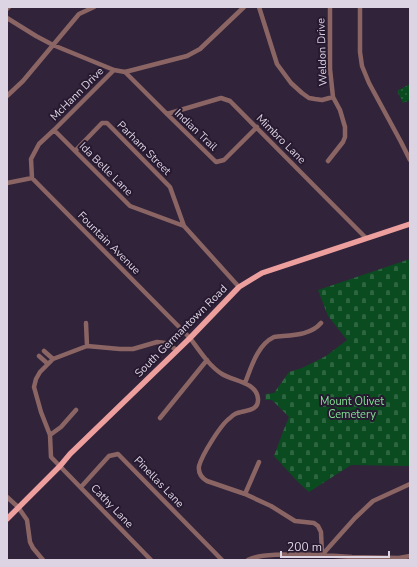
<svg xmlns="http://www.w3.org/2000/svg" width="417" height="567" viewBox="0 0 417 567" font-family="'Nunito Sans',sans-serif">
  <defs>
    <pattern id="green-dots" width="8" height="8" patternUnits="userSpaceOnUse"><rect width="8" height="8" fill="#0a4c20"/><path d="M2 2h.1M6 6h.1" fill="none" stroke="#2d6540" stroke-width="1.8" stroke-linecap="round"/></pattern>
    <pattern id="cemetery-stones" width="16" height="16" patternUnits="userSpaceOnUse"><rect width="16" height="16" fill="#0a4c20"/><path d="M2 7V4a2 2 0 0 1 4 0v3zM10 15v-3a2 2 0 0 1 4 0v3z" fill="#2d6540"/></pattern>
  </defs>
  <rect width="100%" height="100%" fill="#31233a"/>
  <path fill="url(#green-dots)" d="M410,84V100L403,103L397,91Z"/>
  <path fill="url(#cemetery-stones)" d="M410,259V466L351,465L309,492L298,482L274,456L284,429L289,417L272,400H265V394L274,393L289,372L302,368L326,356L347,340L328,316L318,290Z"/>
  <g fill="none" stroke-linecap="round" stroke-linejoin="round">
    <path stroke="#8b6564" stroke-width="4.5" d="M259,7L277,64L291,83L302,93L309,98L315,99L322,100L333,97
      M360,7V52L362,66L369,83L401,142L410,160
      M7,9L9,7
      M7,18L36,36L53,45L114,70
      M125,72L167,114L216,162L224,160L257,127
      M7,96L23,81L79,14L94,7
      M167,114L221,98L230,101L366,238
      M54,130L130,206L184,226L239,287
      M75,151L102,123H107L170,187L184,226
      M328,161L343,142L345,137V127L340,110L333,97L330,69V7
      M32,178L31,159L39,144L54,130L114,70L125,72L187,56L200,49L244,7
      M7,183L32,178L190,338C199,350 209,366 222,374C233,381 257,382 258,399C259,412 243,410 235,414C233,415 232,416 230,418C221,424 202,455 199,466C198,473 202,478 207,481L245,494L271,506L295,521L314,523L318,526L321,532L322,555L352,557L399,558L410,556
      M86,323L87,346
      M44,351L53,359
      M39,356L48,364
      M245,383C251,368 257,345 274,337C290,335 310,336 321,323
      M160,418L207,360
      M50,435L61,427L76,410
      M81,487L109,456L118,454L222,560
      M245,494L259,462
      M7,497L18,507L27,520L30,542L33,548L43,560
      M151,560L51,457L50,435L41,412L34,387L36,379L40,372L53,359L87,346L120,349H133L157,342L165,343L177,350
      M248,560C261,552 305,555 322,555L355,518L373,501L410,484"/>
    <path stroke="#ed9f9e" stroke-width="5.5" d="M7,519L60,466L70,454L190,338L239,287L262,273L410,224"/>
  </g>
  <g text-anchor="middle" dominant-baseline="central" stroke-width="4" stroke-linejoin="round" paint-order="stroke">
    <g font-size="11" fill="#dcd3e3" stroke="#271a30">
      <text transform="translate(322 52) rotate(-92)">Weldon Drive</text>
      <text transform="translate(77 94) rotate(-45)">McHann Drive</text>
      <text transform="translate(196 130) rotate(44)">Indian Trail</text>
      <text transform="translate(281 139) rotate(45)">Mimbro Lane</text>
      <text transform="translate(144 148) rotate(45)">Parham Street</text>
      <text transform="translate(106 169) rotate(45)">Ida Belle Lane</text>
      <text transform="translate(109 243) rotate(45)">Fountain Avenue</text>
      <text transform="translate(181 331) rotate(-45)">South Germantown Road</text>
      <text transform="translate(159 482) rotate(46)">Pinellas Lane</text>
      <text transform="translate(112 506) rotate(46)">Cathy Lane</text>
    </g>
    <g font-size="11" fill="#81e094" stroke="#271a30">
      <text x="352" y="401">Mount Olivet<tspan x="352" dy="13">Cemetery</tspan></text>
    </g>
  </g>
  <rect width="417" height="567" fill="none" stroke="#dcd3e3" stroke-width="16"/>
  <path d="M281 551v6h108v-6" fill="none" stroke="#dcd3e3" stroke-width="2"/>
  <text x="287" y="551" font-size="12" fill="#dcd3e3" stroke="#271a30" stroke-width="3" paint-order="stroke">200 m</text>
</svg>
